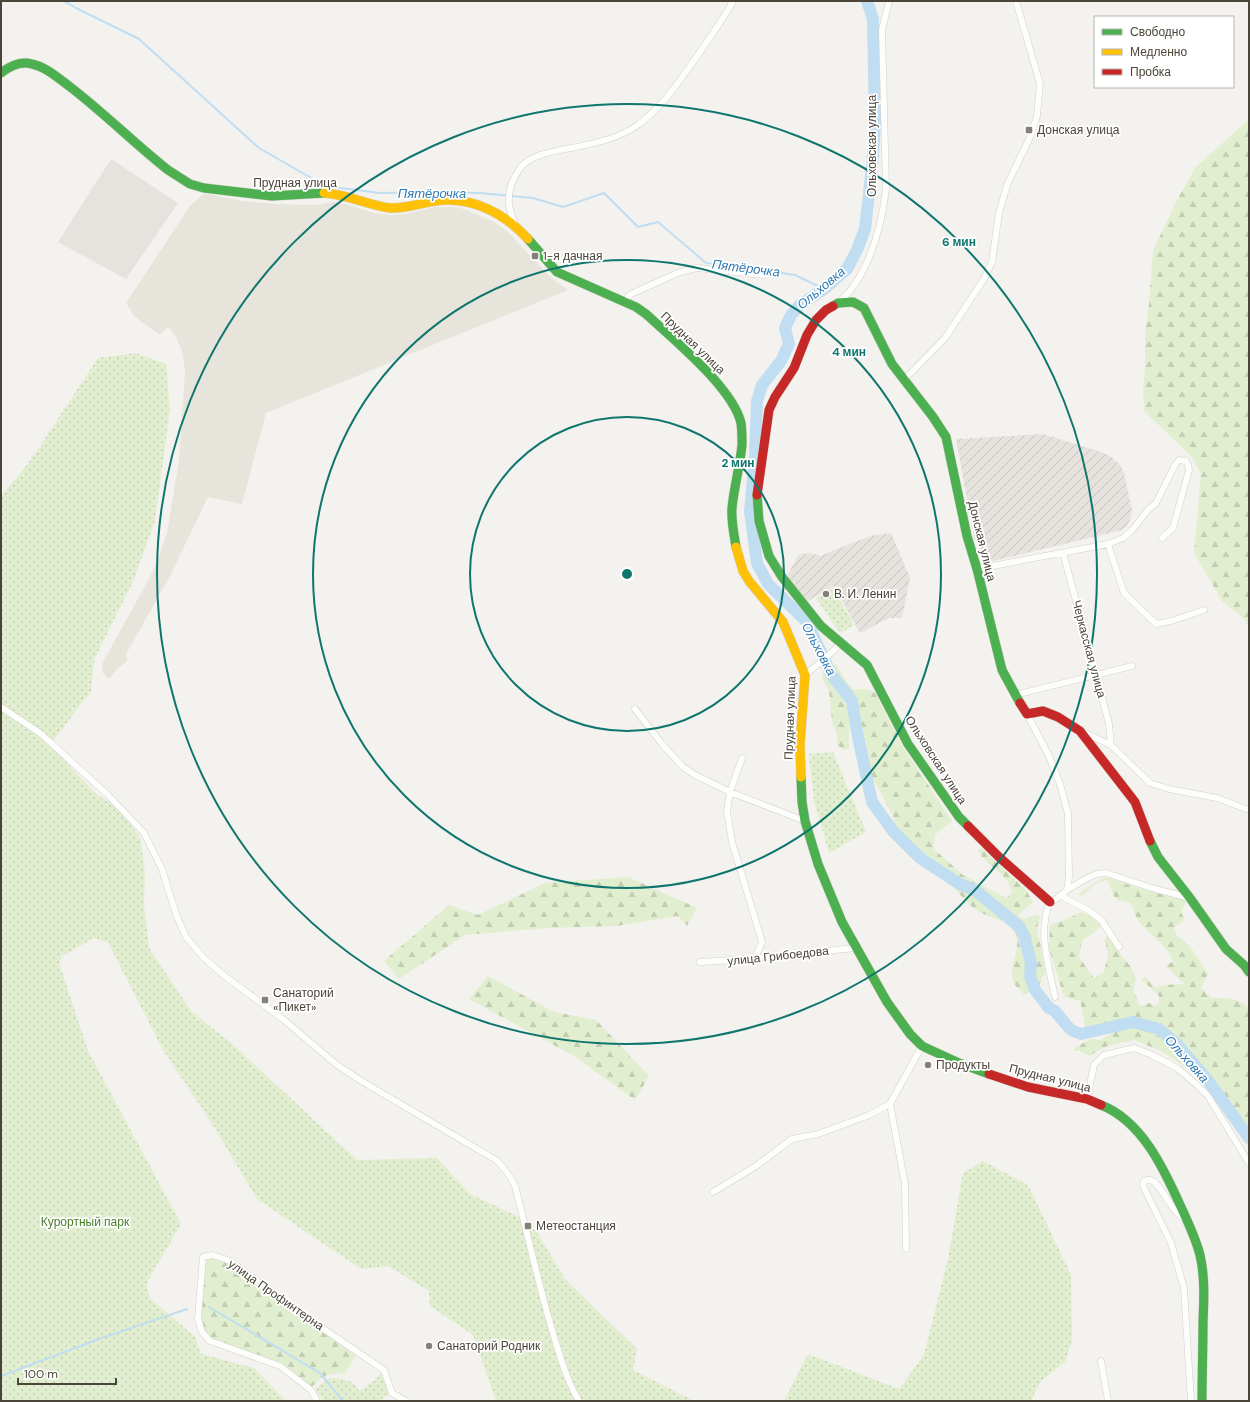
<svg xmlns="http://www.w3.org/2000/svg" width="1250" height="1402" viewBox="0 0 1250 1402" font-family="'DM Sans',sans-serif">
  <defs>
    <pattern id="industrial-furrows" width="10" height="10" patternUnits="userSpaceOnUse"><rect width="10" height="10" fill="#e6e2de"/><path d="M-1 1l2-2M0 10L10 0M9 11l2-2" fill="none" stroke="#c7c3bf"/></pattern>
    <pattern id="green-dots" width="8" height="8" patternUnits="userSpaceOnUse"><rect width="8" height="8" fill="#e1eecf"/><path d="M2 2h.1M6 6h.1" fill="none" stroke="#c3cdb2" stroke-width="1.8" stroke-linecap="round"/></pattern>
    <pattern id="forest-firs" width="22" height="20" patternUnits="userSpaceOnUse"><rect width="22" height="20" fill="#e1eecf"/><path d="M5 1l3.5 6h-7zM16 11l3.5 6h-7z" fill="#c3cdb2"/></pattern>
  </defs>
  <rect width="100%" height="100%" fill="#f4f2ee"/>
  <path fill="#e7e4dc" d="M208,194L241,201L276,204L314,205L333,202L349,205L374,213L390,215L405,214L435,207H454L464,209L494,222L508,232L549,276L568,290L266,413L242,504L208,497L169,578L126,654L127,661L117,669L109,679L102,672L103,662L150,577L159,557L167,533L179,461L185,370L182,351L176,337L168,326L160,335L135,317L126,303L190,206L202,195Z"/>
  <path fill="url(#industrial-furrows)" d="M1043,434L1104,453L1113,458L1120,465L1124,473L1132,510L1130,520L1127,526L1122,530L985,563L980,546L974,538L956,439Z
    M891,533L910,578L902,618H889L860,633L834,586L806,602L786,578L799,554L812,553L820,556L870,536Z"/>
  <path fill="url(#green-dots)" d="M136,353L166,364L170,410L155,521L134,579L94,660L91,691L50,745L95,793L117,808L140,837L145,872L144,904L149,948L191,1011L231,1043L357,1160L437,1158L470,1194L515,1215L537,1232L565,1279L637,1349L633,1370L694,1401H496L473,1335L430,1306L429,1291L388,1266L361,1269L257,1199L211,1122L163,1050L108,942L94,938L62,956L59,963L88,1051L181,1224L146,1284L150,1298L195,1337L201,1354L254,1368L286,1401H1V496L31,460L98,358Z
    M833,588L854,625L840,633L816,598Z
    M833,752L866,832L829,853L814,801L809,754Z
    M983,1161L1028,1185L1071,1275L1072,1340L1065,1362L1040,1382L1031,1401H784L808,1354L899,1389L924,1355L948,1259L963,1173Z
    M381,1373L389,1393L380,1401H323L315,1389L328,1379L334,1378L347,1380L354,1384L359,1391L373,1382Z"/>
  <path fill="url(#forest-firs)" d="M1249,119V627L1244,619L1222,601L1194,553L1201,474L1192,457L1144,411L1143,389L1145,368V335L1149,303L1153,251L1176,202L1195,168Z
    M836,664L844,678L854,690C863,688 868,689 875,693L902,745L952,821L935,835L934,849L963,875L1006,898L1012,893C1010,874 985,866 978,850L981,848L1026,890L1033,902L1020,913L1019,917L1025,919L1035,915L1040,916L1037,929L1046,973L1041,978L1042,982L1024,995C1021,991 1016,987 1014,983C1006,967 1024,948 1014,932C1006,918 987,918 975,909C963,900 956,888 944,879L942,869L921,855L895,828L894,818L870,773L866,746L861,732L857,704L831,667Z
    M823,673C835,681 849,705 850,720C851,724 849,728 849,732C848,737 849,743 849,748L844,750L837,745V734L832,721L829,691L822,678Z
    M628,877L697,908L687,926L678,916L616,926L548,928L465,935L399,979L384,961L449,905L478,915L545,883Z
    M1102,878H1109L1141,889L1187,899L1181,912L1185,920L1174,927L1177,936C1191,943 1200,962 1208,974L1201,988L1211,998C1224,998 1240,997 1249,1009V1148L1246,1142L1248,1132L1206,1075H1197L1161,1051L1134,1040L1110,1045L1097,1051L1090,1056L1080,1051H1074L1075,1048L1090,1039L1100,1040L1108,1036L1111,1032L1113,1023L1086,1029L1080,1001L1064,997L1049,948L1050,924L1063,921L1081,912L1091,916L1102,926L1082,941L1079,957L1094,978L1104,972L1108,955L1105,939L1108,934L1118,951L1131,967L1136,979L1133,991L1138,999L1137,1003L1141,1006L1149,1003L1155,1006L1159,1003V996L1141,979L1146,977L1155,988L1163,985L1184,984L1166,966L1173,961C1164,938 1134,928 1133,906L1126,901H1119L1114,896L1107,880L1095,884L1082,896L1078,894Z
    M488,976L554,1012L596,1020L649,1076L635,1100L574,1056L469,999Z
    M213,1257L229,1263L356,1356L344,1374C327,1372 322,1377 311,1388L281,1364L212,1339L204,1330L201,1317L205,1259Z"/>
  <path fill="#e6e3df" d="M111,159L178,203L126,279L58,242Z"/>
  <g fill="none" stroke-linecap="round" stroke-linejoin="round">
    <path stroke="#c0ddf1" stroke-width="2" d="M64,1L76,8L139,39L259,148L325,186L380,193L430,192L479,193L533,198L563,207L604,193L638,227L658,222L706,263L750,268L795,275L824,289
      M209,1307L320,1373L343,1401
      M1,1376L99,1339L187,1309"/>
    <path stroke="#c0ddf1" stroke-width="12" d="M867,1L873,19L875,125L872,167L865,229L857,250L847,269L824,289L800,305L791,315L785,328L789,344L781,361L762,385L757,401L755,457L750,511L757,563L768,584L807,622L831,674L852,701L858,737L872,802L893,831L920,858L958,883L976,891L1019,926L1024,936L1031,963L1030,976L1035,990L1049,1008L1055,1011L1069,1028L1073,1031L1081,1034L1133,1022L1159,1029L1177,1044L1209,1082L1249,1138"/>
    <g stroke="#d2d0cb" stroke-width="7">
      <path id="street" d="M515,224C509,209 506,200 512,183C514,178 517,172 521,167C532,154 555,151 571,148C593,144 621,138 639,124C665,105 682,77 700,52C711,35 724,19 733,1
        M626,301L628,297L631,294L680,272L697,268L764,275
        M838,303C843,298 849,293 853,287C873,258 882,223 886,189L882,30L889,1
        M904,380L945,338L984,279L992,262L999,213L1007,185L1032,133L1037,116L1040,84L1016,1
        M1108,544L1124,593L1156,624L1171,621L1204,610
        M1063,553L1096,674L1109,724L1111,745
        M977,569L1108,544L1123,538L1133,529L1148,510L1156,503L1175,465L1179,460L1186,461L1188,465L1189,470L1173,528L1162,538
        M805,675L828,656L841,643
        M1015,695L1132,666
        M1,707L40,733L107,794L144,833L162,869L176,914L186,937L203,957L222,974L284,1020L337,1065L363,1082L496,1160C505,1168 510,1176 515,1186C527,1232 537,1278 550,1323C558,1350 565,1377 579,1401
        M635,709L662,744L683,767L695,775L730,792L805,821
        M1027,714L1048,754L1060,784L1068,814L1069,877L1067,890
        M1081,731L1111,745L1150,783L1169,789L1217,798L1249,810
        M742,758L730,792L727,811L732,842L762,942L755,958
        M1061,896L1088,910L1101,920L1119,947
        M700,962C752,960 804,953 856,948
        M1055,997C1049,967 1037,932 1050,902L1055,900L1067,890L1087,878L1097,874L1106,873L1155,889L1190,898
        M1087,1099L1094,1065L1104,1055L1134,1048L1152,1055L1177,1068L1197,1085L1208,1096L1249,1163
        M713,1192L756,1166L792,1139L818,1134L867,1116L890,1104
        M1187,1220C1170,1213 1162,1183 1150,1180C1148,1179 1147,1180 1144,1181L1143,1185L1145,1190L1171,1243L1184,1288L1191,1401
        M906,1249L905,1184L890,1104L922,1046
        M1101,1361L1108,1401
        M317,1401L311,1390L280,1366L210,1341L202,1332L198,1319L203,1257L213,1255L230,1261L300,1313L384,1370L392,1393L406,1401"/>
    </g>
    <g stroke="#d3cfc5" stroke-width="10">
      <path id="fast" d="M1,73C10,66 21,61 32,64C46,67 58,78 69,86C103,112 134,143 168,170L190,184L204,188L272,196L324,193
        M528,239L557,272L636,307L646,314C673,339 733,388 741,423C742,430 742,438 742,445C740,466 734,487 732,508C731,521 734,534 736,547
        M833,306L838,303L853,302L864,308L892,364L933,417L946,437L967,536L977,569L1002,670L1020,703
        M757,495L759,521L769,556L782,577L821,626L867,665L908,744L959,817L968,826
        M801,777L802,802L805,821L818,864L842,922L887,1002L910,1034L922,1046L959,1063L989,1074
        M1150,841L1158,857L1190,898L1226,949L1244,965L1249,972
        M1101,1105C1142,1121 1164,1169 1181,1207C1188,1222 1196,1239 1200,1255C1205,1277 1204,1300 1203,1322C1203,1348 1202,1375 1202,1401"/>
    </g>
    <g stroke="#d3cfc5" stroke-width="10">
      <path id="slow" d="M324,193C347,194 367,205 390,208C406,209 420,203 435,201C472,196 504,213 528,239
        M736,547L743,571L749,581L783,622L805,675L800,744L801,777"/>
    </g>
    <g stroke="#d3cfc5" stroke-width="10">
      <path id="jam" d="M757,495L769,410L775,397L794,368L807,335L816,320L826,310L833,306
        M1020,703L1027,714L1043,711L1058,717L1080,731L1135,802L1150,841
        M968,826L1000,858L1050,902
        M989,1074L1028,1087L1087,1099L1101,1105"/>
    </g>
    <use href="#street" stroke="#fdfdfc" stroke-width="6"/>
    <use href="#fast" stroke="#4caf50" stroke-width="9"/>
    <use href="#slow" stroke="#ffc107" stroke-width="9"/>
    <use href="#jam" stroke="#c62828" stroke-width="9"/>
  </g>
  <g fill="none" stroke="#0f766e" stroke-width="2">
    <circle cx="627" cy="574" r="157"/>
    <circle cx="627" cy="574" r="314"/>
    <circle cx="627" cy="574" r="470"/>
  </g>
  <g fill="#868178" stroke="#fff" stroke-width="1.5">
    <rect x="1025" y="126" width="8" height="8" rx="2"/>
    <rect x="531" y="252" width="8" height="8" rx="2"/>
    <circle cx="826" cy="594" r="4"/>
    <rect x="261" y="996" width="8" height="8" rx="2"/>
    <circle cx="928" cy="1065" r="4"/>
    <rect x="524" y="1222" width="8" height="8" rx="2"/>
    <circle cx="429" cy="1346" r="4"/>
  </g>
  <g text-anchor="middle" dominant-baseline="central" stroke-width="3.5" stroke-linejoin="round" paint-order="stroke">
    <g font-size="12" fill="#4b4439" stroke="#fff" text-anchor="start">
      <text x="1037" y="130">Донская улица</text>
      <text x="543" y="256">1-я дачная</text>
      <text x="834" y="594">В. И. Ленин</text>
      <text x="273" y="993">Санаторий<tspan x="273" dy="14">«Пикет»</tspan></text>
      <text x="936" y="1065">Продукты</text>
      <text x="536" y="1226">Метеостанция</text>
      <text x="437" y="1346">Санаторий Родник</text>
    </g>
    <g font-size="12" fill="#4b4439" stroke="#fff">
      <text transform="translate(872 146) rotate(-90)">Ольховская улица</text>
      <text x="295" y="183">Прудная улица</text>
      <text transform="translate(693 343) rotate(44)">Прудная улица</text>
      <text transform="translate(982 541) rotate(76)">Донская улица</text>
      <text transform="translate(1089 649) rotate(75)">Черкасская улица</text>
      <text transform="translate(790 718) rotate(-88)">Прудная улица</text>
      <text transform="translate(936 760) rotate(57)">Ольховская улица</text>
      <text transform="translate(778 956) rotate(-6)">улица Грибоедова</text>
      <text transform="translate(1050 1078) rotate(14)">Прудная улица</text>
      <text transform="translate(276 1295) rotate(35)">улица Профинтерна</text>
    </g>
    <g font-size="12" fill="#4a7f2a" stroke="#fff">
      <text x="85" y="1222">Курортный парк</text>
    </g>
    <g font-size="13" font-style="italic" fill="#2e7ab2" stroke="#fff">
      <text x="432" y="193">Пятёрочка</text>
      <text transform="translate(746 268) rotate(7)">Пятёрочка</text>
      <text transform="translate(821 288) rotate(-40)">Ольховка</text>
      <text transform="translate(819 649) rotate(62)">Ольховка</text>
      <text transform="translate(1187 1059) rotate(48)">Ольховка</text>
    </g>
  </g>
  <circle cx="627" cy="574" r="6" fill="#0f766e" stroke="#fff" stroke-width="2"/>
  <g font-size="12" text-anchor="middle" font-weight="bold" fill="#0f766e" stroke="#fff" stroke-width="3.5" stroke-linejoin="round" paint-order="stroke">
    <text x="959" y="246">6 мин</text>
    <text x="849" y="356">4 мин</text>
    <text x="738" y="467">2 мин</text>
  </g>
  <rect width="1250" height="1402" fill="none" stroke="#4b4439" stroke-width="4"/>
  <rect x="1094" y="16" width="140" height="72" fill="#ffffff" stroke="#b7b4b0"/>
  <rect x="1102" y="29" width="20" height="6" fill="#4caf50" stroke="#b7b4b0"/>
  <text x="1130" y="36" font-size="12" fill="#4b4439">Свободно</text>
  <rect x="1102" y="49" width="20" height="6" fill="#ffc107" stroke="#b7b4b0"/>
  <text x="1130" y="56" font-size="12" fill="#4b4439">Медленно</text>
  <rect x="1102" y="69" width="20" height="6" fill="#c62828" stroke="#b7b4b0"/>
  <text x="1130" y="76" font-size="12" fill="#4b4439">Пробка</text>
  <path d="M18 1378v6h98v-6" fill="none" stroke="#4b4439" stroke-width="2"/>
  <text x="24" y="1378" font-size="12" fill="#4b4439" stroke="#ffffff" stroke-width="3" paint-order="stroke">100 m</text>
</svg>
